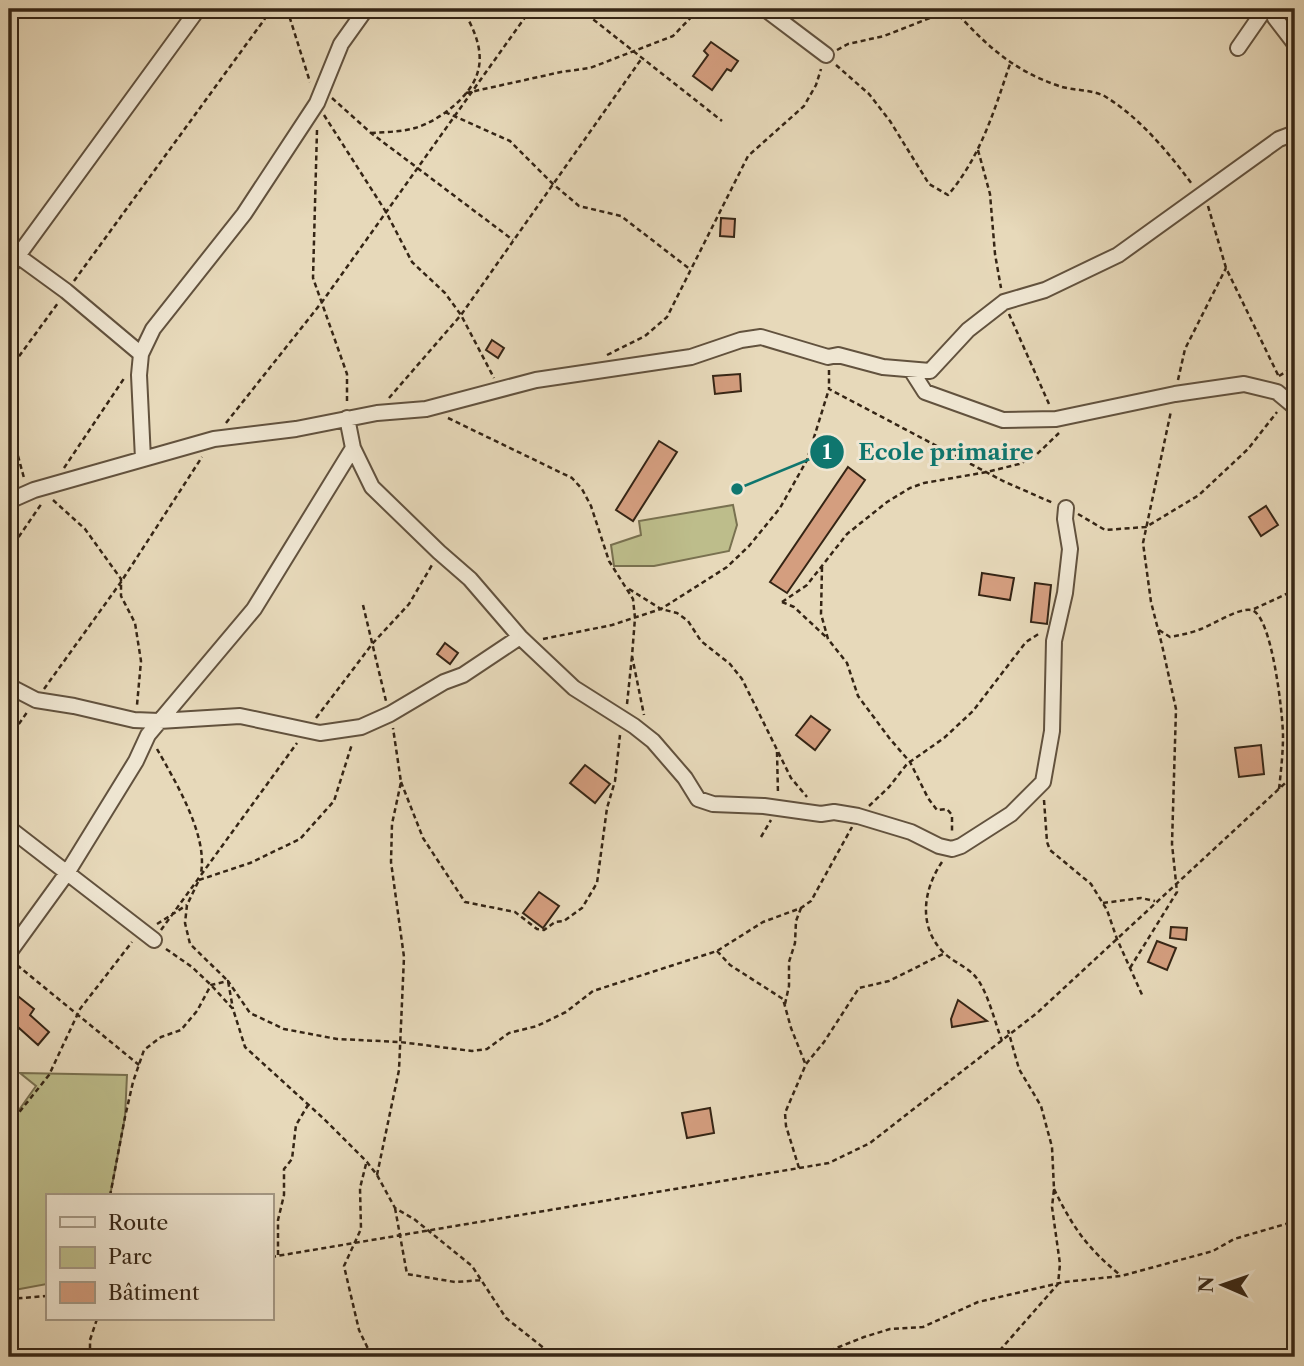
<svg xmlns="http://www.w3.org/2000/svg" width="1304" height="1366" viewBox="0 0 1304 1366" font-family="'Libre Caslon Text',serif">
  <rect width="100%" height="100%" fill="#e7d9ba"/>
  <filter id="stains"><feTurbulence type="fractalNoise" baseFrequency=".00286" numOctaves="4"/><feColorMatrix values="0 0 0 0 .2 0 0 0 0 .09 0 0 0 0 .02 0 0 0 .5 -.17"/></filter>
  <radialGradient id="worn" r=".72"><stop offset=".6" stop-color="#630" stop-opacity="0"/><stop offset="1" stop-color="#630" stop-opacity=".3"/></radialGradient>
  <path fill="#bdbd8b" stroke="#797150" stroke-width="2" d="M733,505L737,525L729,551L654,566H614L611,545L641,535L639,521Z
    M20,1073L127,1075L125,1117L110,1196H47V1284L9,1291V1124L36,1086Z"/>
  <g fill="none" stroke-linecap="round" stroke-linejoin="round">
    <path stroke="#727d77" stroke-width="4.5" d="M1294,1357L1295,1355"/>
  </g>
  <path fill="#d49e7f" stroke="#352515" stroke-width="2" d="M711,42L738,61L731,71L727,69L712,90L693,76L708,55L704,51Z
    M721,218L735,219L734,237L720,236Z
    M492,340L504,348L498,358L486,350Z
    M740,374L741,391L715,394L713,376Z
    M659,441L677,452L633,521L616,510Z
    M848,467L865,480L787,593L770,582Z
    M1266,506L1278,525L1261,536L1249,517Z
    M982,573L1014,578L1010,600L979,595Z
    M1035,583L1051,585L1047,624L1031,622Z
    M445,643L458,653L450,664L437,654Z
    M811,716L830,730L815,750L796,735Z
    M1261,745L1264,774L1239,777L1235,748Z
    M585,765L610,784L595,803L570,783Z
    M539,892L559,906L543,928L523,913Z
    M1171,927L1187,928L1186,940L1170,938Z
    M1157,941L1176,948L1167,970L1148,962Z
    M9,989L34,1009L30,1015L49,1032L38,1045L9,1019Z
    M958,1000L987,1021L952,1027L951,1019Z
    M710,1108L714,1133L687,1138L682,1113Z"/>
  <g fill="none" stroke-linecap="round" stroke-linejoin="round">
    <g stroke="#62523e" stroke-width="18">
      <path id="minor" d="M765,9L826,55
        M1272,9L1275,18L1295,44
        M1238,48L1265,9
        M18,256L66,291L141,354L139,375L143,459
        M9,268L198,9
        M141,354L153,329L244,214L317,103L341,44L366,9
        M911,370L925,392L1003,420L1056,419L1175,394L1244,384L1277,392L1295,407
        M347,418L353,448L372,487L439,552L470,579L520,637L574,688L634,726L653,741L685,778L698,799L713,804L764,806L821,814L834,812L858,816L911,832L939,846L952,849L961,846L1011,814L1043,782L1052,731L1054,641L1065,593L1070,549L1065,519L1066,508
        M9,501L34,490L214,439L296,429L377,413L426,409L536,380L691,357L741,340L761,337L828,357L838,355L883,367L930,371L968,330L1004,302L1045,290L1118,255L1279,139L1295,133
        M9,686L36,700L74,706L134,720L159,721L240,716L320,733L361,727L390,714L444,682L463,675L520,637
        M9,828L154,940
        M9,953L67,873L136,761L148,735L254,609L353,448"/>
    </g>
    <path stroke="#352515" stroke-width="2.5" stroke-dasharray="5 3.5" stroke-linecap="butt" d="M287,9L310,82
      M580,9L722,121
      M953,9C986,45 1012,70 1059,86C1073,91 1093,89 1106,97C1140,118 1168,152 1192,184
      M837,50L848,44L884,36L953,9
      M836,65L869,94L890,121L929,184L948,195C981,156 994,111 1010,64
      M466,93L561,72L590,68L673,36L699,9
      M332,98L371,133L513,240
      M445,112L510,141L553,184L579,206L621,216L691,270
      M324,115L386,212L412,262L445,293L461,315L494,378
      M317,130L313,278L347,374V404
      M371,133C385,132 401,132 415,128C439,121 472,96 478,71C484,50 473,26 462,9
      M978,150L990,194L995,254L1001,288
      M1208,206L1226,268L1279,377
      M74,281L272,9
      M1009,314L1049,404
      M607,355L645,336L667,317L748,156L804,106L816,85L821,69
      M9,370L58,303
      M829,370V389L1003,481L1053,503
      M1279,376L1295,366
      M1178,380L1185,349L1226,268
      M389,398L461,315L642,58
      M448,418L572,478L582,489L591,506L609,561L633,599L635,618L632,656L644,715
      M9,423L24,478
      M226,423L322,302L531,9
      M64,468L125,377
      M53,500L85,529L121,579V596L135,623L141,661L137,705
      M1078,514L1105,530L1146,527L1199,495L1248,449L1277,412
      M9,551L42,503
      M822,567L821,614L828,639L847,663L858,696L890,739L910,762L928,798L937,810L947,809L952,815V834
      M629,589L661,609L677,613L688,621L701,641L730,664L742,679L791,778L807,797
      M782,602L807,585L847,534L887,502L910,488L924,483L987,472L1019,464L1034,457L1059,433
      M782,602L794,607L826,637
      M363,605L386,701
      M1254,609L1295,590
      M1159,630L1170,637C1181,635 1191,633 1201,629C1214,624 1238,608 1251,610C1272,613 1283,716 1283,736C1283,753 1281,771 1279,789
      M543,639L612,625L661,609L727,567L749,546L780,508L807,460L829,389
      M44,689L121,582L202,457
      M627,704L632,656
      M316,718L373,643L409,604L432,565
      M9,738L28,711
      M157,749C175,781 208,835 201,873
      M777,752L778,794
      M401,782L423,838L465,902L515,912L537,929L544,930L555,922L564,921L582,908L597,883L607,808L615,781L620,735
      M1044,800L1047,842L1050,850L1091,884L1107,910L1117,939L1143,997
      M869,806L889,787L907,764L944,738L973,711L1026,642L1040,633
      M761,837L771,820
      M942,862C923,890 918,926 943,952C952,961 965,966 974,975C987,988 995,1023 1002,1041
      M199,880L250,863L300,839L334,801L352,744
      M198,882L187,905L185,923L190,944L228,981L233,1009
      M1103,903L1141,898L1155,901
      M157,924L187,905
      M161,930L297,743
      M166,949L192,967L211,985L233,1009L245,1047L323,1118L367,1162L377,1175L395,1208L414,1219L472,1266L506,1318L555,1357
      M717,951L730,965L783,999L791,1028L805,1063
      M17,965L139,1065
      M1130,968L1177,892L1172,844L1176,709L1162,645L1151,602L1143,543L1171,411
      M785,1004L789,986V962L795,943L796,921L801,908
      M9,1125L49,1075L80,1009L132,942
      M366,1164L360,1188L361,1229L344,1266L359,1330L372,1357
      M799,1168L786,1126L785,1113L806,1064L824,1042L859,988L889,981L943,954
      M377,1175L399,1070L404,957L391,862L392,824L401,782L393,728
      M1054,1189C1072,1226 1087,1248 1119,1274
      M110,1196L125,1117L133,1082L144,1050L161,1037L181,1030L197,1011L211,985L228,981L250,1013L284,1029L337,1039L400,1042L472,1051L487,1049L509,1033L537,1026L566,1012L593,991L717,951L763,922L801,908L811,901L852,827
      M395,1208L407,1274L455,1282L482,1280
      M278,1255V1220L284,1195V1169L292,1159L296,1125L308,1105
      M271,1257L829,1163L870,1143L1037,1013L1295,774
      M9,1299L47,1296
      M90,1357V1340L97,1319
      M814,1357L864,1337L890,1329L923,1327L978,1302L1064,1282L1121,1276L1213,1251L1234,1239L1289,1223L1295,1219
      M994,1357L1058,1284L1060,1264L1052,1207L1054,1189L1052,1147L1041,1106L1019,1069L1008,1030"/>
    <use href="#minor" stroke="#efe6d2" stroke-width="14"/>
  </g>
  <path fill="none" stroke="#0f766e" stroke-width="2.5" d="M737 489L827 452"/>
  <g fill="#0f766e" stroke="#efe6d2" stroke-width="2.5">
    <circle cx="737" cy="489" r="7"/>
    <circle cx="827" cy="452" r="18"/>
  </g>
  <g font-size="21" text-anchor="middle" font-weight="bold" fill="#fff">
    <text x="827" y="459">1</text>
  </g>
  <g font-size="23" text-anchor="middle" font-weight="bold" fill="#0f766e" stroke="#efe6d2" stroke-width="6" stroke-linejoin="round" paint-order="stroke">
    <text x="946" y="460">Ecole primaire</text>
  </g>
  <rect width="1304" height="1366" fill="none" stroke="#e7d9ba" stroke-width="35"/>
  <rect x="10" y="10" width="1283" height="1345" fill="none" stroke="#352515" stroke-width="3.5"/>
  <rect x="18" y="18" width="1269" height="1331" fill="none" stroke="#352515" stroke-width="2"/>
  <rect x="46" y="1194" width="228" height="126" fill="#efe6d2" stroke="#a59986" stroke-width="2"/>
  <rect x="60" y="1217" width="35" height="10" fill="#efe6d2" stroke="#a59986" stroke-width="2"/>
  <text x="108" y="1230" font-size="21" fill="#352515">Route</text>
  <rect x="60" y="1247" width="35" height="21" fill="#bdbd8b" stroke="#a59986" stroke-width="2"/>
  <text x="108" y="1264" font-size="21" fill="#352515">Parc</text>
  <rect x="60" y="1282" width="35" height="21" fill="#d49e7f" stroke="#a59986" stroke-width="2"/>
  <text x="108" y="1300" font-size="21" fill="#352515">Bâtiment</text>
  <g transform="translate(1223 1285) rotate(272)" stroke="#efe6d2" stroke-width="5" paint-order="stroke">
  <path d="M0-5L12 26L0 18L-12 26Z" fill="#352515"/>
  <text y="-10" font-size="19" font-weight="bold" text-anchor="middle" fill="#352515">N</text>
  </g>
  <rect width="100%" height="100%" filter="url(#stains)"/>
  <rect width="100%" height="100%" fill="url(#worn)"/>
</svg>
